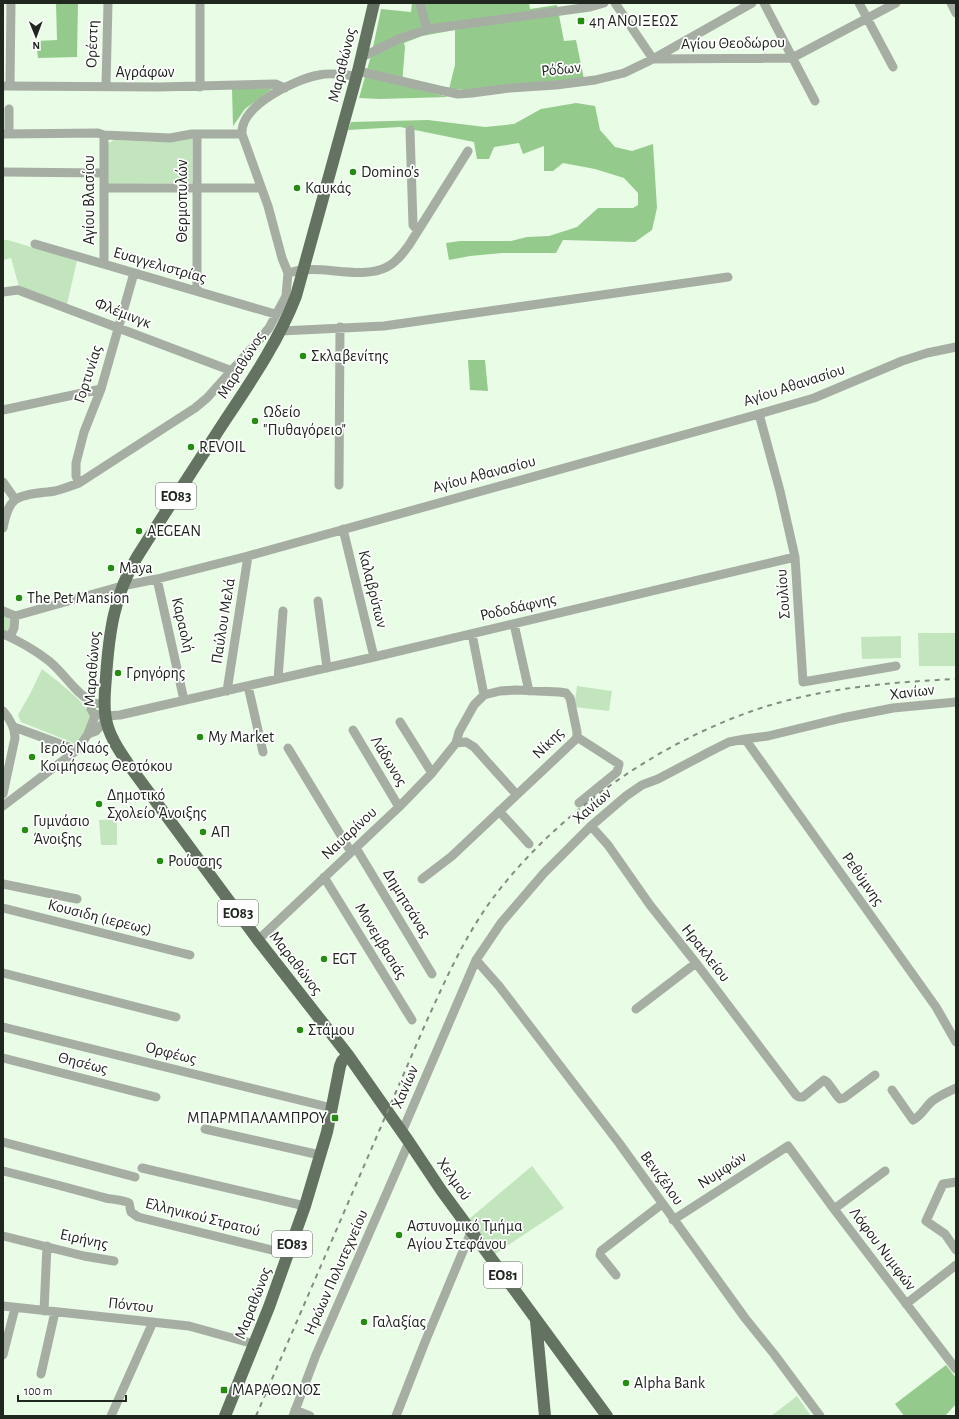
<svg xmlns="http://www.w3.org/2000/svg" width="959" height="1419" viewBox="0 0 959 1419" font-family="'Alegreya Sans',sans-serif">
  <rect width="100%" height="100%" fill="#e9fce6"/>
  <path fill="#c3e5be" d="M192,138V183L108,184L107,144L114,140L163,142Z
    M3,240H8L77,261L67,304L19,287L11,258L3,260Z
    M3,615L11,620L8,632H3Z
    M918,633H956V666H919Z
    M901,636V658L862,659L861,637Z
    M42,669C52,677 89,704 91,717C93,726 81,737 76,744L21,722L18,715L30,694Z
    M577,686L612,691L609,711L574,707Z
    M117,819V845H101L99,820Z
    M532,1166L564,1208L495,1254L469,1219Z
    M797,1396L811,1416H771Z"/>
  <path fill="#94cb8c" d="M412,3H529L530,9L557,5L564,41L576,40L584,79L473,89H449L455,65V30L422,36L404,43L405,47L402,85L448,97L380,99L359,98L372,52L381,9L411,12Z
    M56,4H78L77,57L38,58L36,41L57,40Z
    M273,88L245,109L233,126L232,89Z
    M576,103L595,106L600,130L615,147L632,151L653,144L657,208L652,230L635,242L563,240L556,253H502L470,256L449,260L446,243L460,241H511L527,237L549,236L577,227L598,208H633L638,205V193L624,178L595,169L563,163L553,171H544V146L523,154L519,143L494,147L489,159H477L474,142L400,127L348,130L351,122L428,120L485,127L514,124L541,109Z
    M468,360H485L488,391L470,390Z
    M946,1365L956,1378V1404L945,1416H904L895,1404Z"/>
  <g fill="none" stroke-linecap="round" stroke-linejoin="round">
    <path stroke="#a6aea4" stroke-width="9" d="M200,3V87
      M420,3L425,23L429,29
      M615,3L653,59L792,58L896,3
      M764,3L815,101
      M859,3L893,67
      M951,3L956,13
      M362,57L401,38L429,29L590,7L604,3
      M358,71L439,90L458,94L472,93L510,88L556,85L595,80L624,73L653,59L752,3
      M3,86L159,87L276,84L285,88
      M10,86L11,3
      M106,86L108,3
      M9,109V134
      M410,130L413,225L417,230
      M3,134L98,133L104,135L170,138L192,134H242
      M197,134V291
      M3,172L104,173
      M104,188H261
      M35,244L275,314
      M104,264V135
      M288,273L282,258L268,206L242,134C240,105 296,79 319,75C332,72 344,75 357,76
      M3,292L18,290L232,371
      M281,331L384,326L728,277
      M3,410L101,389
      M759,414L780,491L795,557L803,682L896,666
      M3,482L15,499
      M79,483L76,476V463L84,432L101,389L134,273
      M339,485L340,327
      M3,528C5,519 7,506 15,500C24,493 44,493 55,491C63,489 71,486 79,483L195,408L207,398L259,340L269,328L286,296L288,273C293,272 298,270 303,270C328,267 364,279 387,267C397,262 403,253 409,245L468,151
      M343,529L374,657
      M157,579L184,700
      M318,601L327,668
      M3,611L15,616L14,628L10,637
      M15,616L122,586L157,579L248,556L759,414L814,398L902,361L927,353L956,347
      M514,624L529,691
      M3,634C19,641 35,650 49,661C64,673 75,693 92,702C96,704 100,704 104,704
      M472,634L484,695
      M278,679L283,611
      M248,686L263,752
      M227,691L248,556
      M3,711C10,719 15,727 15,738L3,794
      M94,714L105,716L120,715L374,657L795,557
      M400,722L432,773
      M14,727L77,750
      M353,730L399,807
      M88,734L95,716L91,709
      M577,737L619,764L617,772L579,803
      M745,739L936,1007L956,1042
      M456,743L466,742L474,747L516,794
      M288,748L351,852
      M3,806L77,750L88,734L96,731L106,720
      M499,811L529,844
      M591,826L608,845L650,905L696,963L796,1095L799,1097H803L824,1080L827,1082L838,1097L840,1099L844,1098L875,1075
      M356,848L432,974
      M324,877L412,1020
      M3,884L77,899
      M3,908L190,955
      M258,940L399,807L432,773L456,743L459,732L474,705L484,695L500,691L516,690L559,692L566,693L570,698L577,732V737L575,740L452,856L422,879
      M476,960L499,986L619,1143L745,1318L774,1354L820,1416
      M3,973L176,1017
      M636,1009L696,963
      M3,1027L332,1108
      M3,1058L156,1097
      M892,1090L913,1120C921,1116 924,1109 931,1102C938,1096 948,1092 956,1088
      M205,1129L320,1155
      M402,1132L476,960L501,923L544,873L591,826L626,796L642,785L658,779L711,751L729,742L745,739L768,736L842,718L893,708L956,702
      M3,1142L135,1177
      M142,1168L305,1206
      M3,1171C36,1179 69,1188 102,1197C111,1200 121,1199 129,1203L131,1212L138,1217L288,1254
      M956,1182L943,1184L926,1221L945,1234L956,1250
      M834,1209L885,1171
      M673,1220L788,1146L834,1209L956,1369
      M3,1236L84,1256L114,1261
      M616,1275L600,1255L601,1251L662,1204
      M906,1304L956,1265
      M3,1306L189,1326L254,1344
      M44,1311L47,1246
      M3,1355L15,1308
      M41,1374L55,1312
      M295,1410L310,1416
      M111,1416L153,1322
      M293,1416L316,1355L409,1142
      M396,1416L425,1342L471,1232"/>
    <path stroke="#647261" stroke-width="12" d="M374,3L358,71L296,296C279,340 252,380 226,419C196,465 166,511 137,557C114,595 109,633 106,677C105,691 103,705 106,719C109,737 121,753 131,768L258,940L348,1055L409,1142L441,1190L607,1416
      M536,1321L545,1416
      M225,1416L269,1307L305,1206L327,1132L340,1066L342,1061L348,1055"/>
    <path stroke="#818e7f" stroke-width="2" stroke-dasharray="5 5" stroke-linecap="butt" d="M256,1416L424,1027C444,983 464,937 493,898C559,810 668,735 774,704C834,687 894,682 956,679"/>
  </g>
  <g fill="#228d0f" stroke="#fff" stroke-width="1.5">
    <rect x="577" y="17" width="8" height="8" rx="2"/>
    <circle cx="353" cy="172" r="4"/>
    <circle cx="297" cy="188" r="4"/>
    <circle cx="303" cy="356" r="4"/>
    <circle cx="255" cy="421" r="4"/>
    <circle cx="191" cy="447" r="4"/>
    <circle cx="139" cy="531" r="4"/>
    <circle cx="111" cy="568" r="4"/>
    <circle cx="19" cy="598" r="4"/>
    <circle cx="118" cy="673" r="4"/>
    <circle cx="200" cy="737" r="4"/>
    <circle cx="32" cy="757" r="4"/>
    <circle cx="99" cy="804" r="4"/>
    <circle cx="25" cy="830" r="4"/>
    <circle cx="203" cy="832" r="4"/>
    <circle cx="160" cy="861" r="4"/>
    <circle cx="324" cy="959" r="4"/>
    <circle cx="300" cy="1030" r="4"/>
    <rect x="331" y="1114" width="8" height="8" rx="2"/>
    <circle cx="399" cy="1235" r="4"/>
    <circle cx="364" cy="1322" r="4"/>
    <circle cx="626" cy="1383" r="4"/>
    <rect x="220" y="1386" width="8" height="8" rx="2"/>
  </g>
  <g text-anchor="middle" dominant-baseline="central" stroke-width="3.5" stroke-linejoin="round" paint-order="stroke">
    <g fill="#fff" stroke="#636862" stroke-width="1">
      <rect x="156" y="483" width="40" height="26" rx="3"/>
      <rect x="218" y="900" width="40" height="26" rx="3"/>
      <rect x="272" y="1231" width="40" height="26" rx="3"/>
      <rect x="484" y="1262" width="38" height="26" rx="3"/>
    </g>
    <g font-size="15" font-weight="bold" fill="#20271f">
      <text x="176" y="496">ΕΟ83</text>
      <text x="238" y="913">ΕΟ83</text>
      <text x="292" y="1244">ΕΟ83</text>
      <text x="503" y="1275">ΕΟ81</text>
    </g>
    <g font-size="16" fill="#20271f" stroke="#fff" text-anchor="start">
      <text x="589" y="21">4η ΑΝΟΙΞΕΩΣ</text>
      <text x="361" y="172">Domino's</text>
      <text x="305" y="188">Καυκάς</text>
      <text x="311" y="356">Σκλαβενίτης</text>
      <text x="263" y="412">Ωδείο<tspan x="263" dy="18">"Πυθαγόρειο"</tspan></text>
      <text x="199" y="447">REVOIL</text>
      <text x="147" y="531">AEGEAN</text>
      <text x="119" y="568">Maya</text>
      <text x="27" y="598">The Pet Mansion</text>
      <text x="126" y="673">Γρηγόρης</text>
      <text x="208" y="737">My Market</text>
      <text x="40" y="748">Ιερός Ναός<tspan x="40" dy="18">Κοιμήσεως Θεοτόκου</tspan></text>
      <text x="107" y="795">Δημοτικό<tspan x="107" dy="18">Σχολείο Άνοιξης</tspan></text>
      <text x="33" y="821">Γυμνάσιο<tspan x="33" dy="18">Άνοιξης</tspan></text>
      <text x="211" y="832">ΑΠ</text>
      <text x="168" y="861">Ρούσσης</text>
      <text x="332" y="959">EGT</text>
      <text x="308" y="1030">Στάμου</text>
      <text x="327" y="1118" text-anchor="end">ΜΠΑΡΜΠΑΛΑΜΠΡΟΥ</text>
      <text x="407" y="1226">Αστυνομικό Τμήμα<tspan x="407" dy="18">Αγίου Στεφάνου</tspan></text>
      <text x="372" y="1322">Γαλαξίας</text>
      <text x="634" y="1383">Alpha Bank</text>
      <text x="232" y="1390">ΜΑΡΑΘΩΝΟΣ</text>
    </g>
    <g font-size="16" fill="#20271f" stroke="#fff">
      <text transform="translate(733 43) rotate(-1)">Αγίου Θεοδώρου</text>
      <text transform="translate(92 44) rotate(-88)">Ορέστη</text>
      <text transform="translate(342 65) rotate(-76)">Μαραθώνος</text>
      <text transform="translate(561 69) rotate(-6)">Ρόδων</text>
      <text x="145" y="72">Αγράφων</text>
      <text transform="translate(89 200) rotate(-90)">Αγίου Βλασίου</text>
      <text transform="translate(182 201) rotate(-90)">Θερμοπυλών</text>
      <text transform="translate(160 265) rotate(16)">Ευαγγελιστρίας</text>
      <text transform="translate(123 313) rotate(21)">Φλέμινγκ</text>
      <text transform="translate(241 365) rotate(-58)">Μαραθώνος</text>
      <text transform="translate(88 374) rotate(-72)">Γορτυνίας</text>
      <text transform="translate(794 385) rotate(-18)">Αγίου Αθανασίου</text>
      <text transform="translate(484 474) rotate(-15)">Αγίου Αθανασίου</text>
      <text transform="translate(373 589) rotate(76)">Καλαβρύτων</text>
      <text transform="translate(783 594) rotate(-94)">Σουλίου</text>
      <text transform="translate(518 607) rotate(-13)">Ροδοδάφνης</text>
      <text transform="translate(223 621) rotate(-81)">Παύλου Μελά</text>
      <text transform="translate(183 625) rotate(77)">Καραολή</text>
      <text transform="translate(92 669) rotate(-86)">Μαραθώνος</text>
      <text transform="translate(912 692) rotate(-7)">Χανίων</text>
      <text transform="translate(548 743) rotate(-45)">Νίκης</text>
      <text transform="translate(389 761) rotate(59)">Λάδωνος</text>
      <text transform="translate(592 806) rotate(-41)">Χανίων</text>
      <text transform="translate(349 833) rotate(-43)">Ναυαρίνου</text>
      <text transform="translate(863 879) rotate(55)">Ρεθύμνης</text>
      <text transform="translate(407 903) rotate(59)">Δημητσάνας</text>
      <text transform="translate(100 917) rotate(14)">Κουσιδη (ιερεως)</text>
      <text transform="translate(381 941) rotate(59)">Μονεμβασιάς</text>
      <text transform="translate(706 953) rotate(52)">Ηρακλείου</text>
      <text transform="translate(296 963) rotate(52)">Μαραθώνος</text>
      <text transform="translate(171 1053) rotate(14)">Ορφέως</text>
      <text transform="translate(83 1063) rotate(14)">Θησέως</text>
      <text transform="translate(405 1087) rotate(-67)">Χανίων</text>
      <text transform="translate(722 1170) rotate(-33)">Νυμφών</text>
      <text transform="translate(662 1178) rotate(54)">Βενιζέλου</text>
      <text transform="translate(454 1179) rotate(55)">Χελμού</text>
      <text transform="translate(203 1217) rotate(14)">Ελληνικού Στρατού</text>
      <text transform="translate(84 1239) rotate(12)">Ειρήνης</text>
      <text transform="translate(883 1249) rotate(53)">Λόφου Νυμφών</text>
      <text transform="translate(336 1272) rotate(-66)">Ηρώων Πολυτεχνείου</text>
      <text transform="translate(253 1303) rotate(-69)">Μαραθώνος</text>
      <text transform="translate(131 1305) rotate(6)">Πόντου</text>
    </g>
  </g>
  <rect width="959" height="1419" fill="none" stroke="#20271f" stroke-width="8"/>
  <g transform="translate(36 36) rotate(179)" stroke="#ffffff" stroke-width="3" paint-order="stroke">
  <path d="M0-3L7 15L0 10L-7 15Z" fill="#20271f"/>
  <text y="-6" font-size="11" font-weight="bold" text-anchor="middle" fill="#20271f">N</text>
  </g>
  <path d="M18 1395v6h108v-6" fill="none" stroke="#20271f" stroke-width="2"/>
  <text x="24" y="1395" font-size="12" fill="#20271f" stroke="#ffffff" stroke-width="3" paint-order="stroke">100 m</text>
</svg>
